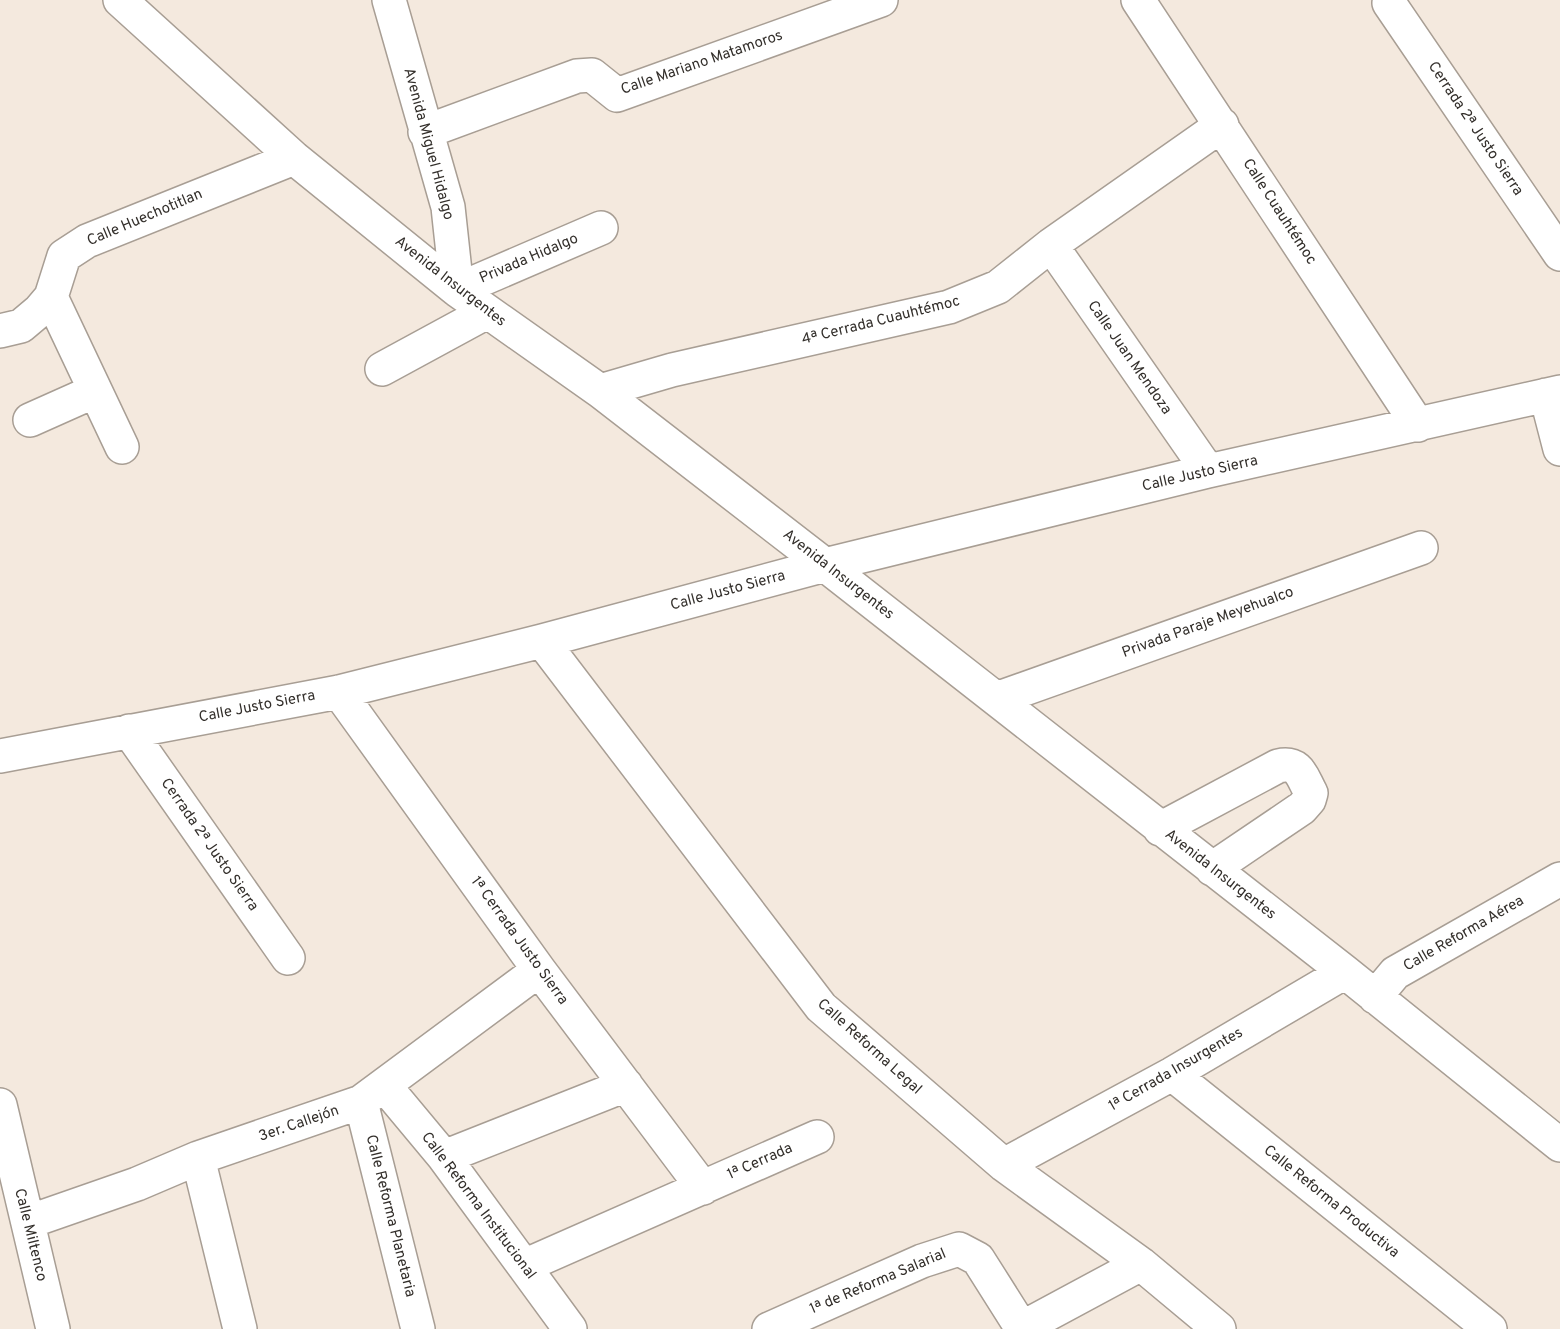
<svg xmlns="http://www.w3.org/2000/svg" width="1560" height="1329" viewBox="0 0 1560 1329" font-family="Overpass,sans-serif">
  <rect width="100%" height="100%" fill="#f4e9de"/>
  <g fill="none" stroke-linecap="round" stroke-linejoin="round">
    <g stroke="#a89e94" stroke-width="36">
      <path id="minor" d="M120,0L294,158L457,290L600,391L825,565L1345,972L1560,1145
        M389,0L448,207L457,290L601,228
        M1138,0L1418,425
        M1389,3L1560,254
        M425,132L577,76L592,75L617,95L881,0
        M1051,245L1208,471
        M51,297L122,447
        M0,331L21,326L40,310L51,297L64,256L87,241L294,158
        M382,369L487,312
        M600,391L672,370L949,307L998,287L1051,245L1222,125
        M1546,395L1560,449
        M30,420L95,391
        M542,641L821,1007L1004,1165L1141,1264L1219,1329
        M339,692L539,970L703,1188
        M996,699L1421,548
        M129,731L288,958
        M0,756L339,692L542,641L825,565L1208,471L1560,392
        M1160,829L1278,766C1300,761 1302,777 1311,793L1309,800L1302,808L1212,869
        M1375,997L1395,973L1560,879
        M1172,1074L1490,1329
        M384,1085L444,1157L570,1329
        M361,1102L418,1329
        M0,1105L53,1329
        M444,1157L626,1085
        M198,1158L240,1329
        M1004,1165L1172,1074L1345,972
        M28,1222L137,1184L198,1158L361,1102L539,970
        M524,1266L817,1137
        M769,1329L922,1261L959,1249L978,1259L1021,1327
        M1020,1329L1141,1264"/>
    </g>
    <use href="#minor" stroke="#fff" stroke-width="33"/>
  </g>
  <g text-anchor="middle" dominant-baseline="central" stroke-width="5" stroke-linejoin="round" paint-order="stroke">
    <g font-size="15" fill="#332f2b" stroke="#fff">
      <text transform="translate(702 63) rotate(-19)">Calle Mariano Matamoros</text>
      <text transform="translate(1475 129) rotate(56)">Cerrada 2ª Justo Sierra</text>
      <text transform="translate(428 144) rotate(75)">Avenida Miguel Hidalgo</text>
      <text transform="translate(1279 212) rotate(57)">Calle Cuauhtémoc</text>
      <text transform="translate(145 218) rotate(-23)">Calle Huechotitlan</text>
      <text transform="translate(529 259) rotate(-23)">Privada Hidalgo</text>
      <text transform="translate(450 282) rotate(38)">Avenida Insurgentes</text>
      <text transform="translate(881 321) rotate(-14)">4ª Cerrada Cuauhtémoc</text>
      <text transform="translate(1129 358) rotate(55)">Calle Juan Mendoza</text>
      <text transform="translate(1200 474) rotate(-13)">Calle Justo Sierra</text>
      <text transform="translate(838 575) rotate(38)">Avenida Insurgentes</text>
      <text transform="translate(728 591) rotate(-15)">Calle Justo Sierra</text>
      <text transform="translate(1208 623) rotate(-20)">Privada Paraje Meyehualco</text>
      <text transform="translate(257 707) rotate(-11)">Calle Justo Sierra</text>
      <text transform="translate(209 845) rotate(55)">Cerrada 2ª Justo Sierra</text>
      <text transform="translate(1220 875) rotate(38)">Avenida Insurgentes</text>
      <text transform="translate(1464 934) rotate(-30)">Calle Reforma Aérea</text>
      <text transform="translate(519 941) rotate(54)">1ª Cerrada Justo Sierra</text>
      <text transform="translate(869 1047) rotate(42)">Calle Reforma Legal</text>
      <text transform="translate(1176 1070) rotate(-30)">1ª Cerrada Insurgentes</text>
      <text transform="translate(299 1124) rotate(-19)">3er. Callejón</text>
      <text transform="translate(760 1162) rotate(-24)">1ª Cerrada</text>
      <text transform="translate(1331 1202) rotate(39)">Calle Reforma Productiva</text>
      <text transform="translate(478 1206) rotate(53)">Calle Reforma Institucional</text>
      <text transform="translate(390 1216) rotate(76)">Calle Reforma Planetaria</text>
      <text transform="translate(30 1235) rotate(76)">Calle Miltenco</text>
      <text transform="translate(878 1282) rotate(-23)">1ª de Reforma Salarial</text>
    </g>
  </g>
</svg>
